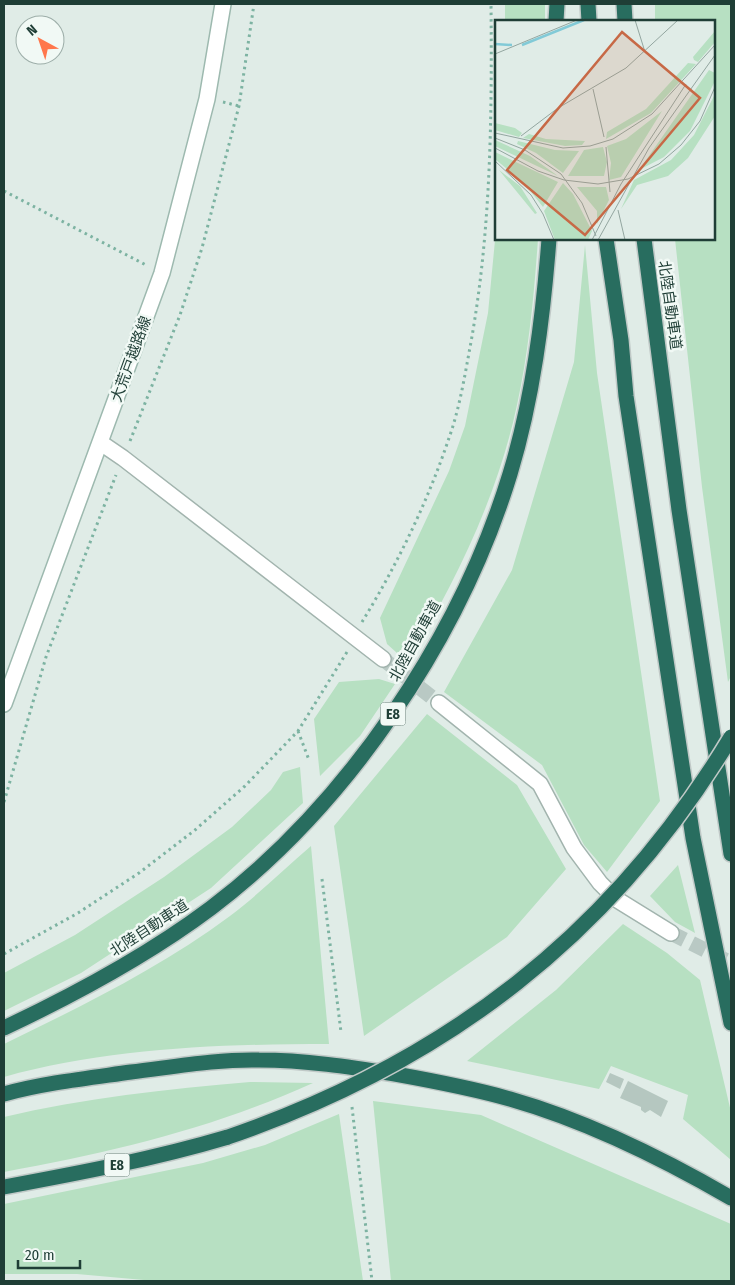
<svg xmlns="http://www.w3.org/2000/svg" width="735" height="1285" viewBox="0 0 735 1285" font-family="'Fira Sans Condensed','Noto Sans JP',sans-serif">
  <rect width="100%" height="100%" fill="#e0ece7"/>
  <path fill="#b7e0c2" d="M505,4H545V21H505Z
    M655,4H731V676L728,682L702,487L675,239H714V21H655Z
    M496,230V239H538C534,295 529,350 517,405C498,495 455,584 407,662L387,644L380,618L449,471L465,426L488,313Z
    M585,245L597,373L660,801L607,872L584,845L542,765L444,692L512,570L574,362Z
    M379,679L395,684L360,736L320,776L314,719L339,682Z
    M427,714L517,785L566,869L507,937L364,1036L334,826Z
    M300,767L303,803L211,888L81,973L4,1011V973L75,935L164,877L232,827L271,790L283,772Z
    M311,846L329,1044C222,1044 107,1048 4,1077V1044C82,1006 160,968 230,916C258,895 284,869 311,846Z
    M678,865L695,933L675,922L650,896Z
    M623,924L667,953L700,980L731,1112V1160L683,1119L688,1095L611,1066L599,1089L467,1061L556,990Z
    M250,1082L313,1083C211,1129 113,1152 4,1172V1117C84,1098 167,1089 250,1082Z
    M373,1101L481,1115L731,1224V1281H391Z
    M339,1114L363,1281H155L77,1274H4V1204L203,1163L265,1145Z"/>
  <path fill="#b5c7c0" d="M610,1073L624,1079L620,1089L606,1082Z
    M628,1081L668,1101L661,1117L650,1110L645,1113L641,1110V1107L620,1098Z"/>
  <g fill="none" stroke-linecap="round" stroke-linejoin="round">
    <path stroke="#b9c9c4" stroke-width="15" stroke-dasharray="15 8" stroke-linecap="butt" d="M383,659L439,703"/>
    <path stroke="#b9c9c4" stroke-width="15" stroke-dasharray="15 8" stroke-linecap="butt" d="M671,933L731,963"/>
    <g stroke="#a2b4ae" stroke-width="18">
      <path id="minor" d="M101,443L123,458L383,659
        M439,703L540,784L574,848L600,883L616,899L671,933"/>
    </g>
    <g stroke="#9db9af" stroke-width="18">
      <path id="secondary" d="M4,704L162,273L207,99L223,4"/>
    </g>
    <g stroke="#c0c9c7" stroke-width="18">
      <path id="motorway" d="M588,4L589,21
        M624,4L625,21
        M556,21L557,4
        M606,239L621,340L626,396L693,838L731,1023
        M644,239L679,510L731,854
        M4,1028C76,994 147,956 211,908C347,805 460,638 510,474C533,398 543,318 549,239
        M4,1094C44,1083 89,1078 131,1072C173,1067 217,1059 259,1060C305,1060 350,1067 395,1074C434,1081 472,1088 510,1099C587,1121 662,1158 731,1198
        M4,1187C79,1173 154,1159 228,1137"/>
    </g>
    <path stroke="#7db3a2" stroke-width="3" stroke-dasharray="2.5 4" stroke-linecap="butt" d="M223,102L239,106
      M4,191L146,265
      M130,441L180,315L202,248L239,106L254,4
      M362,622C397,565 428,501 449,438C460,407 465,374 471,342C491,230 492,117 491,4
      M298,731L309,760
      M4,802L46,657L116,475
      M322,879L341,1032
      M4,954L78,913L139,873L195,830L245,786L298,731L347,652
      M352,1107L372,1281"/>
    <use href="#minor" stroke="#fff" stroke-width="15"/>
    <use href="#secondary" stroke="#fff" stroke-width="15"/>
    <use href="#motorway" stroke="#286d5f" stroke-width="15"/>
    <g stroke="#c0c9c7" stroke-width="18" stroke-linecap="butt">
      <path id="motorway-bridge" d="M228,1137C446,1062 612,935 731,737"/>
    </g>
    <use href="#motorway-bridge" stroke="#286d5f" stroke-width="15"/>
  </g>
  <g text-anchor="middle" dominant-baseline="central" stroke-width="5" stroke-linejoin="round" paint-order="stroke">
    <g fill="#f1f9f5" stroke="#5e766f" stroke-width="1">
      <rect x="380.5" y="702.5" width="25" height="23" rx="4"/>
      <rect x="104.5" y="1153.5" width="25" height="23" rx="4"/>
    </g>
    <g font-size="14" font-weight="bold" fill="#1f3e36">
      <text x="393" y="714">E8</text>
      <text x="117" y="1165">E8</text>
    </g>
    <g font-size="15" fill="#1f3e36" stroke="#f1f9f5">
      <text transform="translate(670 305) rotate(82)">北陸自動車道</text>
      <text transform="translate(131 359) rotate(-70)">大荒戸越路線</text>
      <text transform="translate(415 641) rotate(-61)">北陸自動車道</text>
      <text transform="translate(149 928) rotate(-33)">北陸自動車道</text>
    </g>
  </g>
  <g transform="translate(495 20)">
    <rect width="220" height="220" fill="#e0ece7"/>
    <path d="M220,11V22L203,42L199,40L198,37ZM193,43L201,44L156,93L111,119L112,112L151,89ZM214,50L220,53V61L195,111L169,137L144,150ZM220,74V96L193,138L173,156L142,165L126,189L139,160L176,140L199,115ZM167,91L126,157L114,160L116,143L112,126L131,119ZM0,103L20,108L27,113L24,117L0,110ZM34,114L51,119L90,121L87,125L70,126L28,118ZM0,120L35,136L63,156L0,126ZM23,121L60,130L84,131L68,153L41,133L22,124ZM108,127L112,142L109,156H73L89,130ZM0,132L63,162L48,187L29,163L0,139ZM4,150L25,166L42,193L40,194ZM68,163L78,174L97,211L93,220H60L49,191ZM82,167H111L114,180L102,204V191Z" fill="#b7e0c2"/>
    <path fill="none" stroke="#82cad7" stroke-width="2.5" d="M0,24L17,25M27,25L89,0"/>
    <path fill="none" stroke="#93a6a0" stroke-width="1" d="M140,0L150,32M0,34L82,0M98,69L109,117M0,113L68,128L95,126L118,119L157,94L220,25M26,116L63,88L131,48L183,0M0,118L30,130L66,154L87,183L101,216M111,127L115,172M0,128L43,151L69,160L103,164L133,159L164,144L186,125L205,101L220,67M0,141L36,175L48,194L59,220M123,190L130,220M97,220L126,164L191,64M103,220L154,128L220,35"/>
    <path fill="#c76946" fill-opacity="0.15" stroke="#c76946" stroke-width="2.5" d="M127,12L205,78L90,215L12,150Z"/>
    <rect width="220" height="220" fill="none" stroke="#1f3e36" stroke-width="2.5"/>
  </g>
  <rect width="735" height="1285" fill="none" stroke="#1f3e36" stroke-width="10"/>
  <g transform="translate(40 40) rotate(320)"><circle r="24" fill="#f1f9f5" stroke="#9daea9"/>
  <path d="M0-4L9 19L0 12L-9 19Z" fill="#ff774c"/>
  <text y="-8" font-size="14" font-weight="bold" text-anchor="middle" fill="#1f3e36">N</text>
  </g>
  <path d="M18 1260v8h62v-8" fill="none" stroke="#1f3e36" stroke-width="2.5"/>
  <text x="25" y="1260" font-size="15" fill="#1f3e36" stroke="#f1f9f5" stroke-width="4" paint-order="stroke">20 m</text>
</svg>
